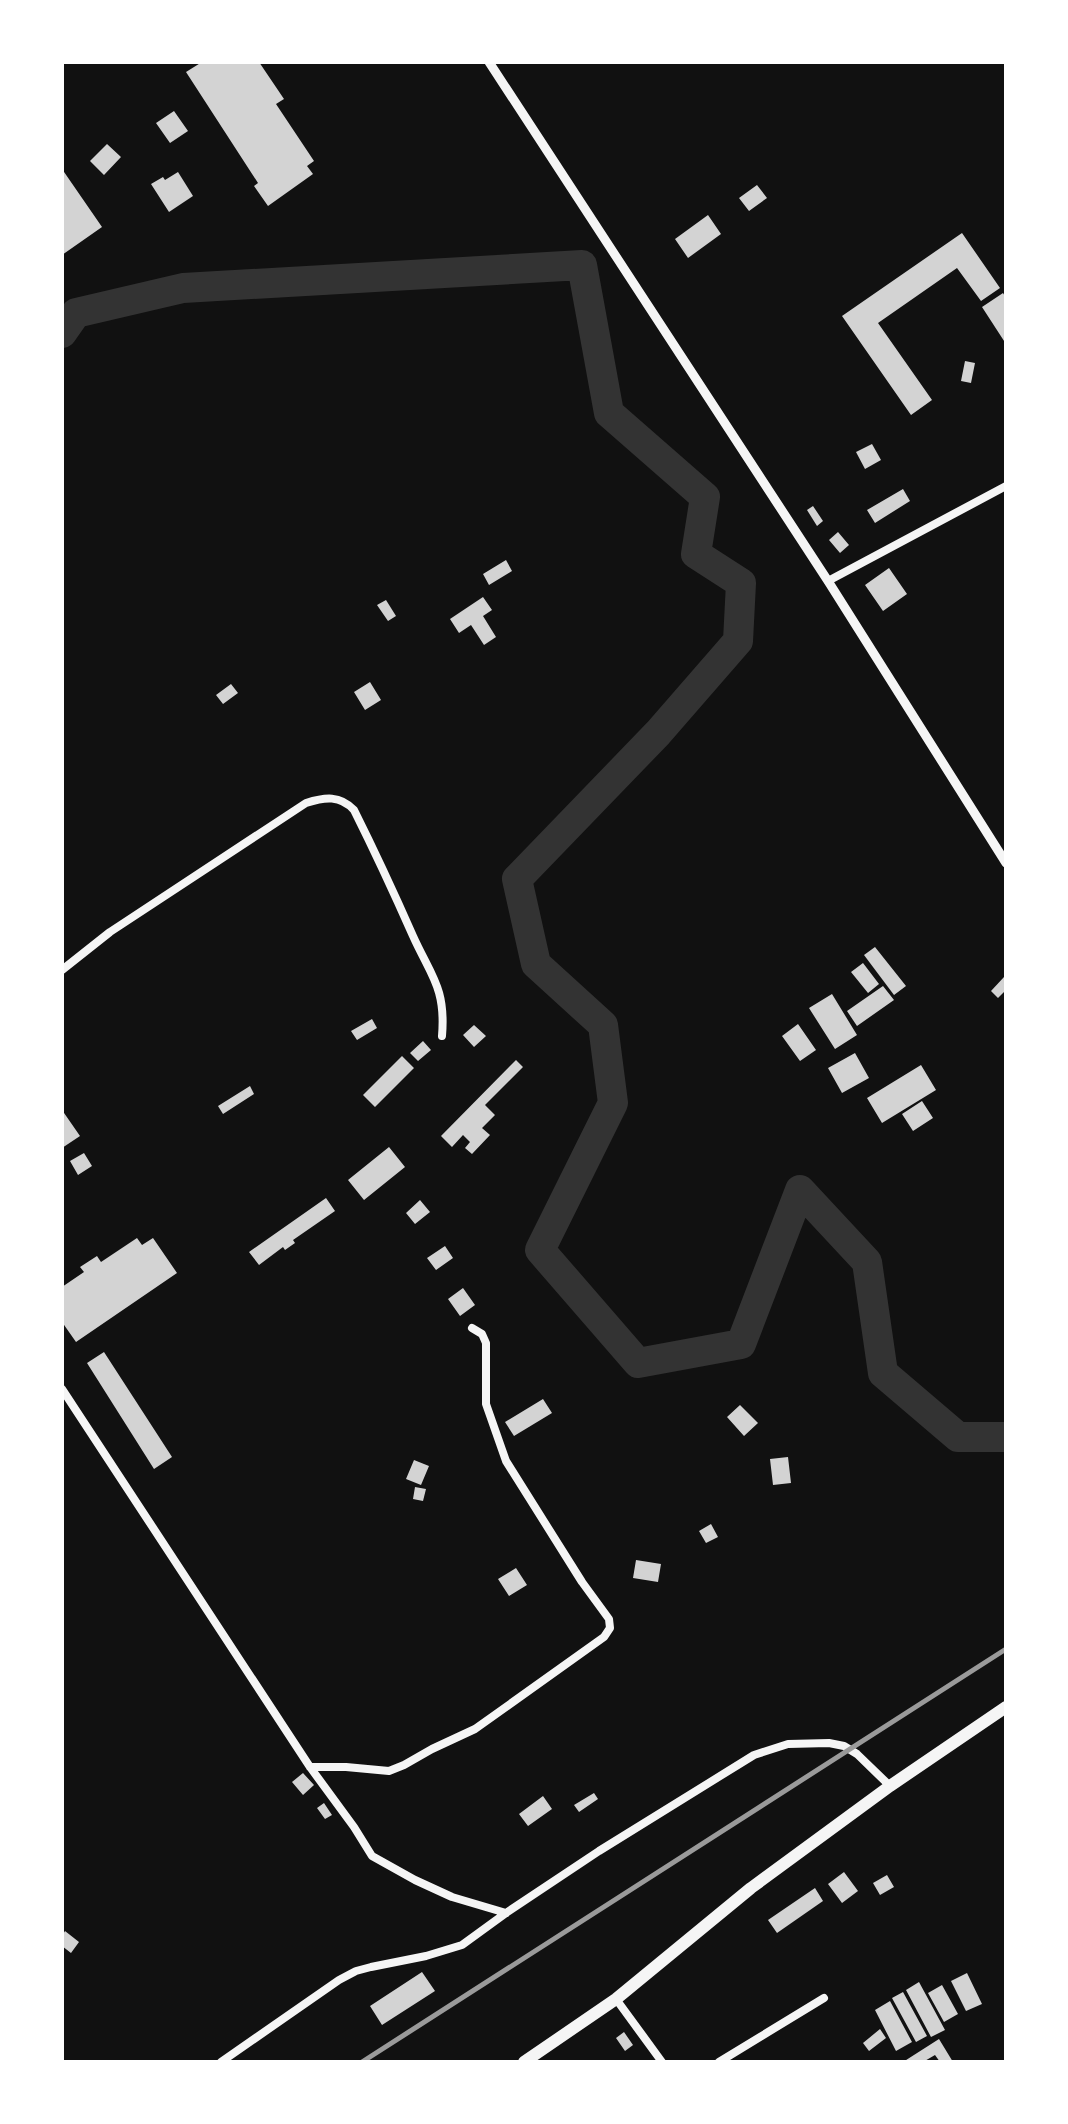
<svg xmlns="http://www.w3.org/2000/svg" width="1068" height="2124" viewBox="0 0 1068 2124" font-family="Literata,serif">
  <rect width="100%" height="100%" fill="#111"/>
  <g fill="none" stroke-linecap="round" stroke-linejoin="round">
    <path stroke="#333" stroke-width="30" d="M62,333L76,313L183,288L582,265L609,413L705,497L696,554L741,583L738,641L658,733L517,879L536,964L603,1025L613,1103L540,1250L638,1363L741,1344L800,1190L867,1262L883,1373L958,1437H1006"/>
  </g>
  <path fill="#d3d3d3" d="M202,62H259L284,99L276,104L314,161L307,166L313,174L268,206L254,186L258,183L186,72Z
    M174,111L188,131L170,143L156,123Z
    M107,144L121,157L104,175L90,161Z
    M62,169L102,227L62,255Z
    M178,172L193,196L169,212L151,184L163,177L165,180Z
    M757,185L767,198L749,211L739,198Z
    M708,215L721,234L688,258L675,239Z
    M962,233L1000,288L981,301L957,268L878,323L932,400L911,415L842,316Z
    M1003,293L1006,298V344L982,307Z
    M965,361L975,363L971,383L961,381Z
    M872,444L881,460L865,469L856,452Z
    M903,489L910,501L875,523L867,510Z
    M813,506L823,521L817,526L807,510Z
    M838,532L849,545L840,553L829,540Z
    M506,560L512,571L489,585L483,574Z
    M889,568L907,594L883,611L865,585Z
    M483,597L492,610L483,616L496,637L484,645L471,625L459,633L450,619Z
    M386,600L396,616L388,621L377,605Z
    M370,682L381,700L365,710L354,692Z
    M231,684L238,693L223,704L216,695Z
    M875,947L906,986L894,995L864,955Z
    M863,963L879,984L868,993L851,972Z
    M1004,977L1006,979V990L998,998L991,991Z
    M883,986L894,1000L857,1026L847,1011Z
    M832,994L857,1035L835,1049L809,1008Z
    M372,1019L377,1028L357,1040L351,1031Z
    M798,1024L816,1050L800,1061L782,1036Z
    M474,1025L486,1036L474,1047L463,1035Z
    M423,1041L431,1050L418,1061L410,1053Z
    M855,1053L869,1078L842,1093L828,1068Z
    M402,1056L414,1068L375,1107L363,1095Z
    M516,1060L523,1067L485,1105L495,1115L482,1128L490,1135L472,1154L465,1148L470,1142L463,1135L452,1147L441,1136Z
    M921,1065L936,1090L882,1123L867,1098Z
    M250,1086L254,1094L223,1114L218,1106Z
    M922,1101L933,1118L913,1131L902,1114Z
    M62,1110L80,1136L62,1148Z
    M389,1147L405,1167L364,1200L348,1180Z
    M84,1153L92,1166L78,1175L70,1161Z
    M326,1198L335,1211L293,1240L295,1243L285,1250L283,1247L259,1265L249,1252Z
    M420,1200L430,1212L415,1224L406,1213Z
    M137,1238L142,1245L153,1238L177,1273L76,1342L62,1322V1287L84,1272L80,1267L97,1256L101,1262Z
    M445,1246L453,1258L436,1270L427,1258Z
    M463,1288L475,1305L460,1316L448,1299Z
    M104,1352L172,1457L154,1469L87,1363Z
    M543,1399L552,1413L514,1436L505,1422Z
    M740,1405L758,1423L744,1436L727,1417Z
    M788,1457L791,1483L773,1485L770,1459Z
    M414,1460L429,1466L421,1485L406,1479Z
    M415,1487L426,1489L423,1501L413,1499Z
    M711,1524L718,1537L706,1543L699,1531Z
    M636,1560L661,1564L658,1582L633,1578Z
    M516,1568L527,1585L509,1596L498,1579Z
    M303,1773L314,1785L303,1795L292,1782Z
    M594,1793L598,1799L579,1812L574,1805Z
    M543,1796L552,1809L528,1826L519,1814Z
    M324,1803L332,1815L325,1819L317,1808Z
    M844,1872L858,1891L842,1903L828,1884Z
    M887,1875L894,1887L880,1895L873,1883Z
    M815,1888L823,1901L777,1933L768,1920Z
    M65,1931L79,1942L71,1953L62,1946V1936Z
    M422,1972L435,1991L382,2025L370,2006Z
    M967,1973L982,2004L966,2011L951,1981Z
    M919,1982L945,2030L931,2037L906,1990Z
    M942,1985L958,2014L944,2022L928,1993Z
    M903,1992L927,2036L916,2042L892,1998Z
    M890,2001L912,2042L896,2051L875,2010Z
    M880,2029L886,2038L869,2051L863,2043Z
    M624,2032L633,2045L625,2051L616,2038Z
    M939,2039L953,2062H940L935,2055L923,2062H903Z"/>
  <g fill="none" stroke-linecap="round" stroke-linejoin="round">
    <path stroke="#f5f5f5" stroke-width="8" d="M828,581L1006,486
      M62,970L110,932L306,803C325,797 340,795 354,810C375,852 394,893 413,936C431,976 446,988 442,1036
      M62,1389L310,1767L354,1827L372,1856L415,1880L452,1897L506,1913
      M310,1767H346L389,1771L404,1765L432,1749L475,1729L604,1637L610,1628L609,1619L582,1582L506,1461L486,1404V1343L482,1334L472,1328
      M616,1999L662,2062
      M221,2062L339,1980L356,1971L371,1967L426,1956L462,1945L506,1913L599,1851L754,1755L788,1744L829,1743L844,1746L857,1754L890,1786
      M719,2062L824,1998"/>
    <path stroke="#f5f5f5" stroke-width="9" d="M489,62L828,581L1006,863"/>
    <path stroke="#f5f5f5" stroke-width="12" d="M524,2062L616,1999L751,1888L890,1786L1006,1707"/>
    <path stroke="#9a9a9a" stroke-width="5" d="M362,2062L1006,1649"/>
  </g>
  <rect width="1068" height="2124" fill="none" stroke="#ffffff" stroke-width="128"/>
</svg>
